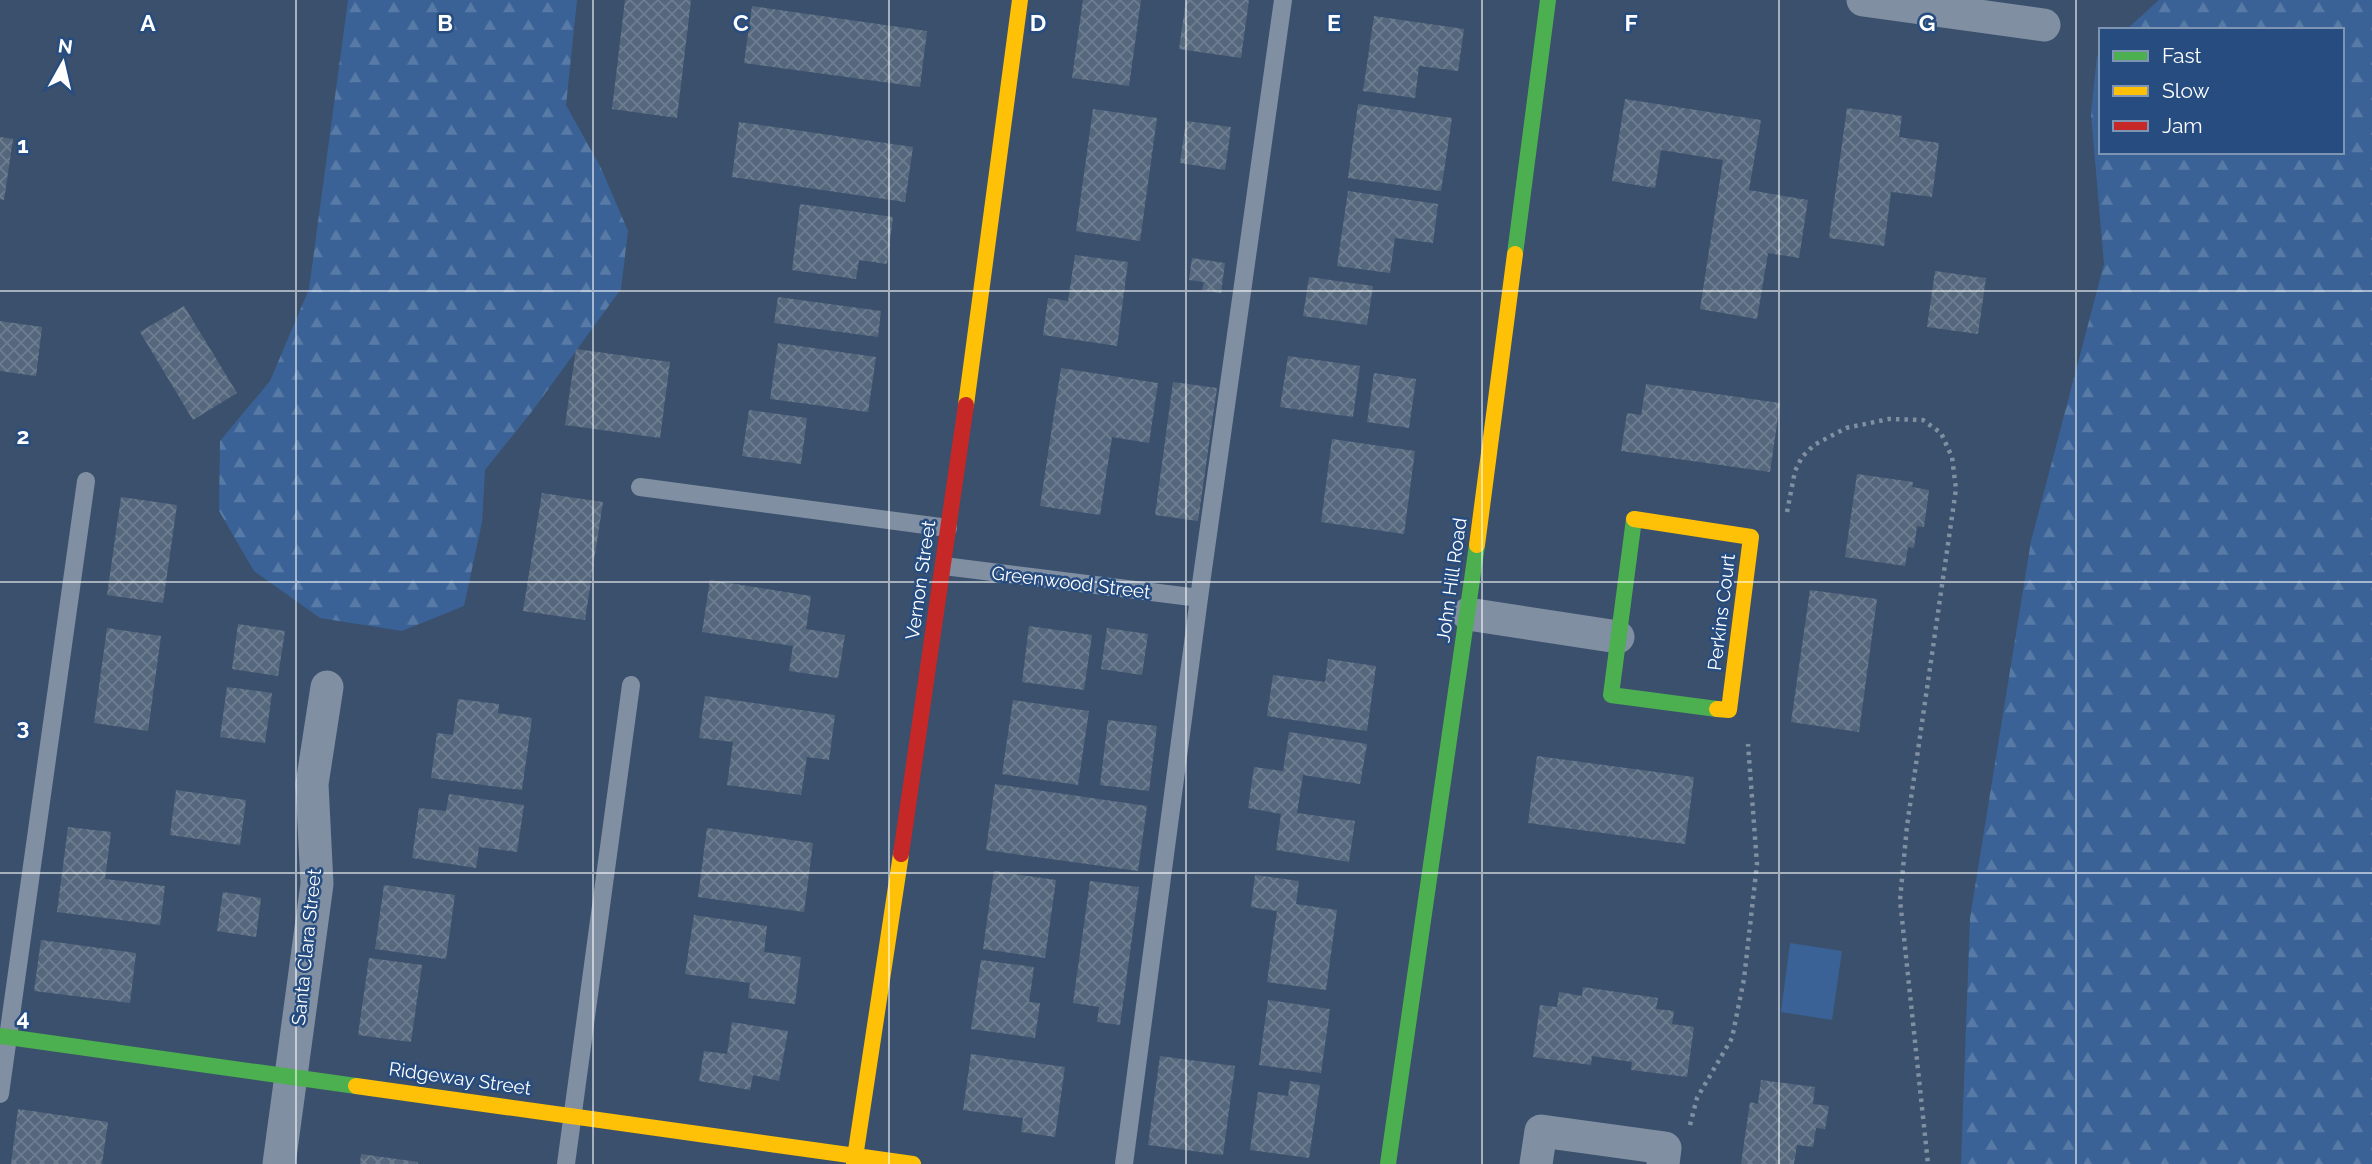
<svg xmlns="http://www.w3.org/2000/svg" width="2372" height="1164" viewBox="0 0 2372 1164" font-family="Raleway,sans-serif">
  <defs>
    <pattern id="forest-firs" width="22" height="20" patternUnits="userSpaceOnUse" patternTransform="scale(1.75)"><rect width="22" height="20" fill="#3a6296"/><path d="M5 1l3.5 6h-7zM16 11l3.5 6h-7z" fill="#587aa6"/></pattern>
    <pattern id="building-cross-hatch" width="8" height="8" patternUnits="userSpaceOnUse" patternTransform="scale(1.75)"><rect width="8" height="8" fill="#55677d"/><path d="M0 0l8 8M0 8l8-8" fill="none" stroke="#6e7e90"/></pattern>
  </defs>
  <rect width="100%" height="100%" fill="#3a506c"/>
  <path fill="#3a6296" d="M1790,943L1842,951L1832,1020L1781,1012Z"/>
  <path fill="url(#forest-firs)" d="M348,0H577L566,105L601,168L628,231L621,289L533,410L485,470L482,522L464,606L402,631L320,618L254,571L219,511L220,441L270,381L309,289Z
    M2159,0H2372V1164H1961L1970,918L2031,541L2104,264L2091,114L2097,56L2101,53V152H2342V30H2126Z"/>
  <path fill="url(#building-cross-hatch)" d="M625,0H691L677,118L612,109Z
    M1083,0H1141L1129,86L1072,78Z
    M1186,0H1249L1241,58L1179,49Z
    M752,6L927,31L920,87L744,63Z
    M1374,16L1464,29L1458,71L1419,66L1415,98L1363,91Z
    M1625,99L1761,120L1749,190L1808,200L1799,258L1768,253L1757,319L1700,309L1723,160L1661,150L1655,188L1612,181Z
    M1358,104L1452,118L1441,191L1348,178Z
    M1847,108L1902,116L1899,137L1939,143L1932,197L1891,192L1884,246L1829,238Z
    M1093,109L1157,118L1140,241L1076,231Z
    M1186,121L1231,127L1225,170L1180,163Z
    M739,122L913,147L905,202L732,177Z
    M0,137L13,139L4,200L0,199Z
    M1348,191L1438,204L1433,243L1395,238L1390,273L1337,266Z
    M800,204L893,217L887,264L859,260L856,279L792,270Z
    M1075,255L1128,262L1117,346L1043,335L1048,298L1068,301Z
    M1192,258L1225,263L1221,293L1202,290L1204,282L1189,280Z
    M1935,271L1986,278L1978,334L1927,327Z
    M1309,277L1373,286L1367,325L1303,316Z
    M778,297L881,311L878,337L774,323Z
    M184,306L237,393L193,420L140,332Z
    M0,321L42,327L36,376L0,371Z
    M778,343L876,357L868,412L770,399Z
    M576,349L670,362L660,438L565,425Z
    M1288,356L1360,366L1353,417L1280,407Z
    M1061,368L1158,383L1149,443L1112,437L1100,515L1040,506Z
    M1374,373L1416,379L1409,428L1367,422Z
    M1173,382L1217,388L1198,521L1155,515Z
    M1646,384L1780,403L1770,472L1621,451L1627,413L1641,415Z
    M749,410L807,418L801,464L742,456Z
    M1332,439L1415,451L1404,534L1321,522Z
    M1857,474L1913,482L1912,487L1929,490L1924,527L1917,526L1914,548L1908,547L1905,566L1845,557Z
    M542,493L603,502L585,620L523,611Z
    M121,497L177,505L163,603L107,595Z
    M710,580L811,596L806,629L845,635L838,678L789,671L793,646L702,632Z
    M1810,590L1877,599L1859,732L1791,722Z
    M238,624L285,631L278,676L232,669Z
    M1029,626L1092,635L1084,690L1022,682Z
    M107,628L161,636L148,731L94,723Z
    M1107,628L1148,634L1142,675L1101,669Z
    M1328,659L1376,666L1367,731L1267,716L1273,675L1325,682Z
    M227,687L272,693L265,743L220,737Z
    M705,696L835,715L829,760L807,757L801,795L727,785L733,742L699,738Z
    M458,699L499,704L498,713L532,718L522,790L431,778L437,733L453,735Z
    M1013,700L1089,711L1078,785L1002,774Z
    M1108,720L1157,726L1149,791L1100,785Z
    M1289,732L1367,744L1360,784L1303,775L1297,813L1355,821L1349,862L1276,850L1281,814L1248,808L1254,767L1283,771Z
    M1537,756L1694,777L1685,844L1528,823Z
    M995,784L1147,806L1138,871L986,850Z
    M176,790L246,800L240,845L170,835Z
    M449,794L524,805L517,852L479,847L476,868L412,858L419,808L446,811Z
    M68,827L111,832L105,879L165,886L160,925L57,912Z
    M707,828L813,843L804,912L698,897Z
    M994,871L1056,880L1045,958L983,949Z
    M1255,875L1299,881L1296,904L1337,910L1326,990L1267,982L1277,911L1251,907Z
    M1090,881L1139,887L1120,1025L1097,1022L1099,1007L1073,1003Z
    M384,885L455,895L446,959L375,949Z
    M223,892L261,898L256,937L217,931Z
    M694,915L767,926L764,952L801,957L795,1004L748,998L750,983L685,974Z
    M41,940L136,953L130,1003L34,991Z
    M369,958L422,965L411,1042L358,1035Z
    M981,960L1034,967L1029,1002L1040,1003L1035,1038L971,1029Z
    M1583,987L1658,998L1656,1009L1674,1011L1672,1024L1694,1027L1687,1077L1631,1070L1632,1062L1592,1056L1591,1065L1533,1057L1540,1005L1557,1007L1559,992L1582,996Z
    M1268,1000L1330,1009L1321,1073L1259,1065Z
    M732,1022L788,1031L779,1081L753,1075L750,1090L699,1081L704,1051L727,1054Z
    M971,1054L1065,1067L1055,1137L1021,1132L1023,1118L963,1110Z
    M1160,1056L1235,1066L1223,1155L1148,1145Z
    M1761,1080L1815,1087L1813,1104L1829,1106L1825,1129L1816,1128L1813,1147L1797,1145L1794,1164H1741L1750,1102L1758,1104Z
    M1290,1081L1320,1085L1309,1158L1250,1150L1258,1092L1288,1096Z
    M18,1109L108,1122L102,1164H11Z
    M361,1154L418,1162V1164H360Z"/>
  <g fill="none" stroke-linecap="round" stroke-linejoin="round">
    <path stroke="#808fa2" stroke-width="4.5" stroke-dasharray="3.5 5" stroke-linecap="butt" d="M1787,512L1795,471L1802,457L1814,445L1846,428L1889,419L1923,420L1941,433L1952,457L1956,489L1907,826L1900,900L1928,1164
      M1690,1125L1697,1098L1732,1038L1744,979L1757,864L1748,744"/>
    <path stroke="#808fa2" stroke-width="18" d="M640,487L948,528
      M944,566L1199,598
      M0,1094L86,481
      M566,1164L631,685
      M1124,1164L1199,598L1283,0"/>
    <path stroke="#808fa2" stroke-width="33" d="M1863,0L2044,25
      M1468,614L1618,637
      M279,1164L317,884L312,784L327,687
      M1536,1164L1541,1131L1665,1148L1663,1164"/>
    <path stroke="#4caf50" stroke-width="16" d="M1515,254L1548,0
      M1634,519L1611,695L1717,709
      M0,1036L356,1086
      M1388,1164L1477,545"/>
    <path stroke="#ffc107" stroke-width="16" d="M966,405L1020,0
      M1634,519L1751,537L1729,710L1717,709
      M1477,545L1515,254
      M356,1086L913,1164
      M854,1164L901,854"/>
    <path stroke="#c62828" stroke-width="16" d="M901,854L966,405"/>
  </g>
  <path fill="none" stroke="#fff" stroke-width="2" stroke-opacity="0.55" d="M296,0V1164M593,0V1164M889,0V1164M1186,0V1164M1482,0V1164M1779,0V1164M2076,0V1164M0,291H2372M0,582H2372M0,873H2372"/>
  <g text-anchor="middle" dominant-baseline="central" stroke-width="5" stroke-linejoin="round" paint-order="stroke">
    <g font-size="19" fill="#fff" stroke="#264c80">
      <text transform="translate(920 580) rotate(-82)">Vernon Street</text>
      <text transform="translate(1451 580) rotate(-82)">John Hill Road</text>
      <text transform="translate(1071 582) rotate(7)">Greenwood Street</text>
      <text transform="translate(1721 612) rotate(-83)">Perkins Court</text>
      <text transform="translate(306 947) rotate(-84)">Santa Clara Street</text>
      <text transform="translate(460 1078) rotate(8)">Ridgeway Street</text>
    </g>
  </g>
  <g font-size="23" text-anchor="middle" font-weight="bold" fill="#fff" stroke="#264c80" stroke-width="5" stroke-linejoin="round" paint-order="stroke">
    <text x="148" y="31">A</text>
    <text x="445" y="31">B</text>
    <text x="741" y="31">C</text>
    <text x="1038" y="31">D</text>
    <text x="1334" y="31">E</text>
    <text x="1631" y="31">F</text>
    <text x="1927" y="31">G</text>
    <text x="23" y="153">1</text>
    <text x="23" y="444">2</text>
    <text x="23" y="735">3</text>
    <text x="23" y="1026">4</text>
  </g>
  <rect x="2099" y="28" width="245" height="126" fill="#264c80" stroke="#7d94b3" stroke-width="2"/>
  <rect x="2113" y="51" width="35" height="10" fill="#4caf50" stroke="#7d94b3" stroke-width="2"/>
  <text x="2162" y="63" font-size="21" fill="#ffffff">Fast</text>
  <rect x="2113" y="86" width="35" height="10" fill="#ffc107" stroke="#7d94b3" stroke-width="2"/>
  <text x="2162" y="98" font-size="21" fill="#ffffff">Slow</text>
  <rect x="2113" y="121" width="35" height="10" fill="#c62828" stroke="#7d94b3" stroke-width="2"/>
  <text x="2162" y="133" font-size="21" fill="#ffffff">Jam</text>
  <g transform="translate(63 63) rotate(8)" stroke="#264c80" stroke-width="5" paint-order="stroke">
  <path d="M0-5L12 26L0 18L-12 26Z" fill="#ffffff"/>
  <text y="-10" font-size="19" font-weight="bold" text-anchor="middle" fill="#ffffff">N</text>
  </g>
</svg>
